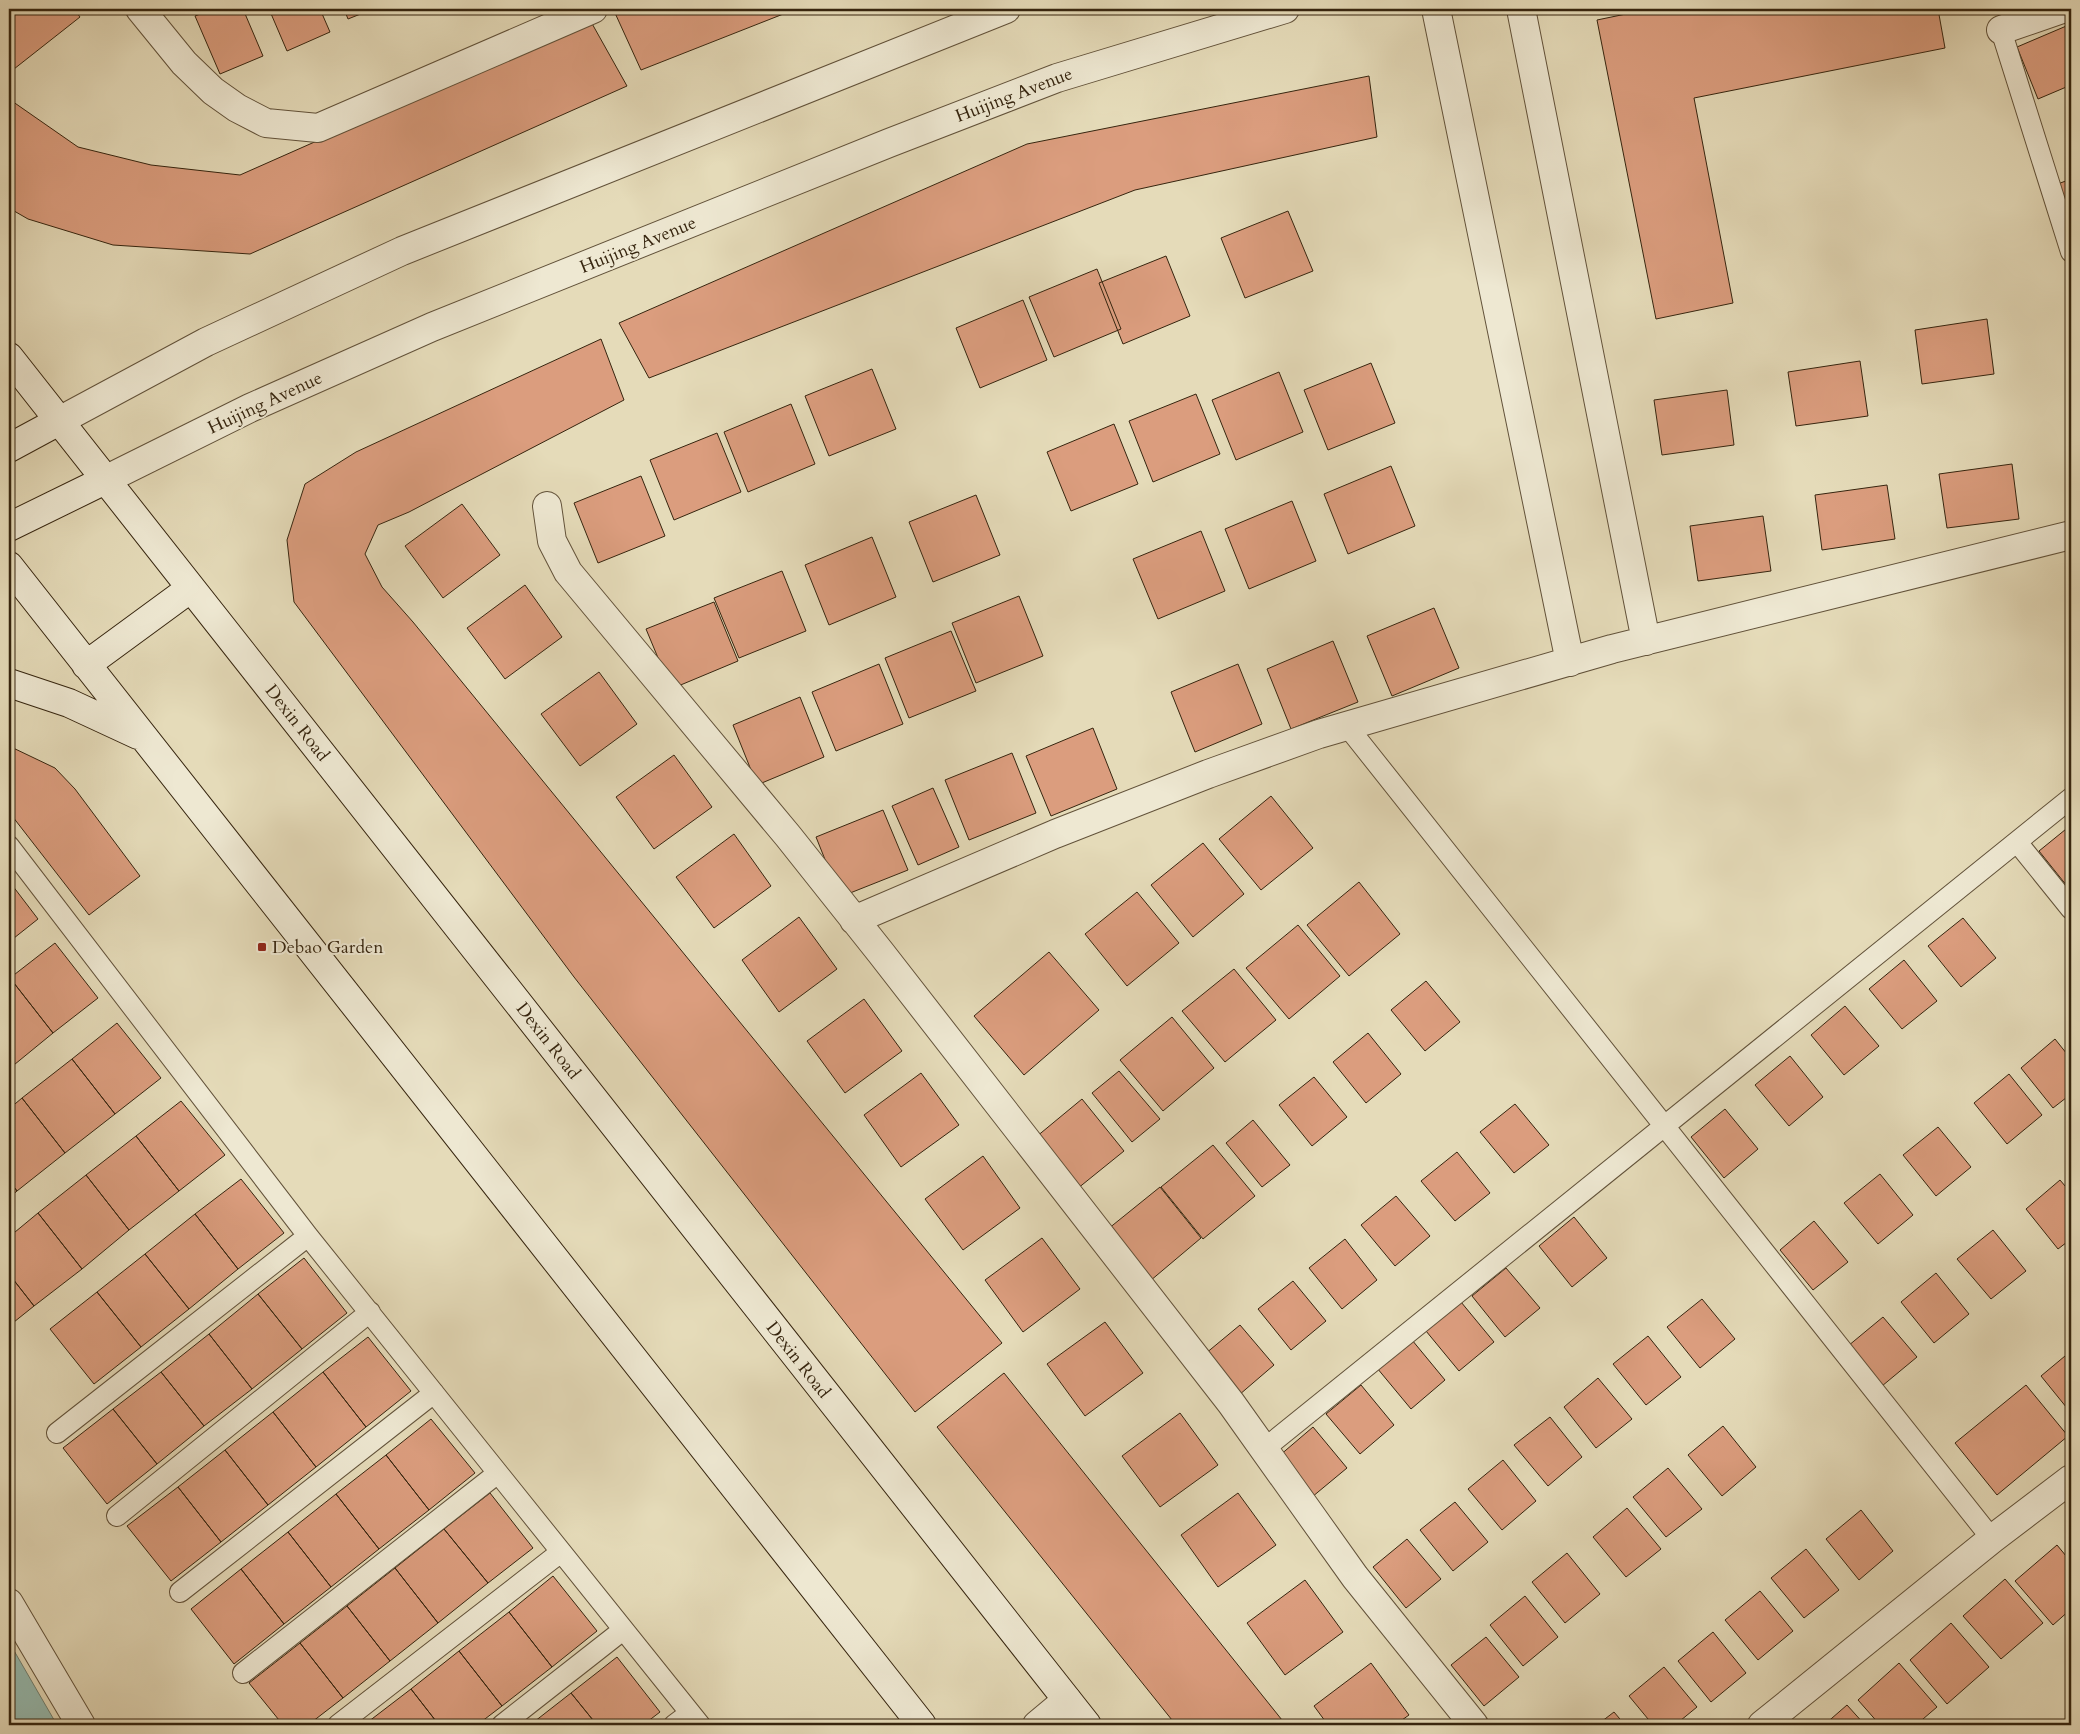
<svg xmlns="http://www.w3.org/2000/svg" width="2080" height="1734" viewBox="0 0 2080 1734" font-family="Cardo,serif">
  <rect width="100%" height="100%" fill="#e5dbb9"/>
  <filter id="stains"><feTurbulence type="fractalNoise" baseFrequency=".004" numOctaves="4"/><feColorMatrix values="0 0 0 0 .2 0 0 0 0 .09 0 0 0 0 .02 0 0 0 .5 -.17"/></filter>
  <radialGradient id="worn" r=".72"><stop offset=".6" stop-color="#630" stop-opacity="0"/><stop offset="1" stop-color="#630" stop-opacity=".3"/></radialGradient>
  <path fill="#96bbb0" stroke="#707f70" d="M9,1642L57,1725H9Z"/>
  <path fill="#db9d7e" stroke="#36250f" d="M9,9H74L80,17L14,69L9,62Z
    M213,9H243L263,56L220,74L195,16Z
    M269,9H320L330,32L287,51Z
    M344,9H373L348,19Z
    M624,9H796L641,70L615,13Z
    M1650,9H1938L1945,48L1694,98L1733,303L1656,319L1597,20Z
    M590,20L627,86L250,254L113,245L28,219L9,208V99L78,147L151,165L240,175Z
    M2071,24V85L2038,99L2017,47Z
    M1369,76L1377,137L1135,190L649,378L619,323L1027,144Z
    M2071,179V224L2055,185Z
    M1288,211L1313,271L1245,298L1221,238Z
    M1166,256L1190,316L1123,344L1099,283Z
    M1097,269L1121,329L1054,357L1029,297Z
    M1023,300L1047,360L980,388L956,328Z
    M1987,319L1994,374L1922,384L1915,330Z
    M601,339L624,400L409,512L378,525L365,554L382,587L413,622L1002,1343L915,1412L574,977L294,602L287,540L305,484L356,452Z
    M1860,361L1868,416L1796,426L1788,372Z
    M1371,363L1395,423L1328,450L1304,390Z
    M872,369L896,429L829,456L805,396Z
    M1279,372L1303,432L1236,460L1212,400Z
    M1727,390L1734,445L1662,455L1654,400Z
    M1196,394L1220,454L1153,482L1129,421Z
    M791,404L815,464L748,492L724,432Z
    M1114,424L1138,484L1071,511L1047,452Z
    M717,433L741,492L674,520L650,460Z
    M2012,464L2019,519L1947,528L1939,474Z
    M1391,466L1415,526L1348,554L1324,494Z
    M641,476L665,536L598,563L574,503Z
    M1887,485L1895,539L1822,550L1815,495Z
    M976,495L1000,555L933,582L909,522Z
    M1292,501L1316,561L1249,589L1225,529Z
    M462,504L500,555L443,598L405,546Z
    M1763,516L1771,571L1698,581L1690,526Z
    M1201,531L1225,591L1158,619L1133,559Z
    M872,537L896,597L829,625L805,565Z
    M782,571L806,631L739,658L714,598Z
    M525,585L562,637L505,679L467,628Z
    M1019,596L1043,656L976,683L952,623Z
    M714,602L738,661L671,689L646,629Z
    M1434,608L1459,668L1392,696L1367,636Z
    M951,631L976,691L909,718L885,658Z
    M1333,641L1358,702L1291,729L1267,669Z
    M879,664L903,724L836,751L812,692Z
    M1238,664L1262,724L1195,752L1171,692Z
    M599,672L637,724L580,766L541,714Z
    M800,697L824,757L757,785L733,725Z
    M1093,728L1117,789L1051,816L1026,756Z
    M9,746L55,768L75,789L140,876L89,915L9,812Z
    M1012,753L1036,813L969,840L945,780Z
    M674,755L712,807L654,849L616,797Z
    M933,788L959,847L918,865L892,806Z
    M1271,796L1313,848L1261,890L1219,839Z
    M883,810L908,870L840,897L816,837Z
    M2071,825V891L2039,851Z
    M734,834L771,886L714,928L676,877Z
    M1203,843L1244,894L1193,937L1151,885Z
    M9,881L38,919L9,942Z
    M1359,882L1400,934L1349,976L1307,925Z
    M1137,892L1179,943L1127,986L1085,934Z
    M799,917L837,969L779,1012L742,960Z
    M1963,918L1996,958L1961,987L1928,946Z
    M1298,925L1340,976L1289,1019L1246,968Z
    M55,943L98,998L53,1033L10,978Z
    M1049,952L1099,1010L1024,1075L974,1016Z
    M1904,960L1937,1001L1902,1029L1869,989Z
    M1234,969L1276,1020L1225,1062L1182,1011Z
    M10,978L53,1033L9,1069V979Z
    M1426,981L1460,1022L1425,1051L1391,1010Z
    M864,999L902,1051L845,1093L807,1041Z
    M1845,1006L1879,1046L1844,1075L1811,1035Z
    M1172,1017L1214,1068L1163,1111L1120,1060Z
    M117,1023L161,1078L115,1114L72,1059Z
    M1368,1033L1401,1074L1366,1103L1333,1062Z
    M2055,1039L2071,1059V1094L2053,1108L2021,1068Z
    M1790,1056L1823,1097L1789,1126L1755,1085Z
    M72,1059L115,1114L65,1153L22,1098Z
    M1119,1071L1160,1119L1132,1142L1092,1093Z
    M921,1073L959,1125L901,1167L864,1115Z
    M2009,1074L2042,1115L2007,1144L1974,1103Z
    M1314,1077L1347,1117L1312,1146L1279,1105Z
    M22,1098L65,1153L17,1191L9,1180V1109Z
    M1082,1099L1124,1151L1072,1193L1030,1142Z
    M181,1101L225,1155L179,1191L136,1136Z
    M1515,1104L1549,1145L1514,1173L1480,1132Z
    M1725,1109L1758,1149L1724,1178L1691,1137Z
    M1253,1120L1290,1165L1262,1187L1226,1143Z
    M1938,1127L1971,1167L1936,1196L1903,1155Z
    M136,1136L179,1191L129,1230L86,1175Z
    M1213,1145L1255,1196L1203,1239L1161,1187Z
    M1457,1152L1490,1193L1455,1221L1421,1181Z
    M983,1156L1020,1208L963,1250L925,1199Z
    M1880,1174L1913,1215L1878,1244L1844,1203Z
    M86,1175L129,1230L82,1269L38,1213Z
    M241,1179L284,1233L238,1269L195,1214Z
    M9,1180L17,1191L9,1198Z
    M2060,1180L2071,1193V1239L2058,1249L2026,1209Z
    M1160,1187L1201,1238L1150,1281L1108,1229Z
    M1396,1196L1430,1236L1395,1266L1361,1225Z
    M38,1213L82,1269L34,1306L9,1274V1237Z
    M195,1214L238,1269L189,1309L145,1254Z
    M1574,1217L1607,1258L1572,1287L1539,1246Z
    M1814,1221L1848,1262L1813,1290L1780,1250Z
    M1993,1230L2026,1271L1991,1299L1957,1259Z
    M1042,1238L1080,1289L1023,1332L985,1280Z
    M1345,1239L1377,1280L1342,1309L1309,1268Z
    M145,1254L189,1309L141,1347L97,1292Z
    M304,1258L347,1313L302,1349L258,1294Z
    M1506,1268L1540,1308L1505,1337L1472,1296Z
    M1936,1273L1969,1314L1934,1343L1901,1302Z
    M9,1274L34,1306L9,1326Z
    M1293,1281L1326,1321L1291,1350L1258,1309Z
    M97,1292L141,1347L94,1384L50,1329Z
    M258,1294L302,1349L252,1389L209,1334Z
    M1702,1299L1735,1339L1700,1368L1667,1327Z
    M1461,1302L1494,1342L1459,1371L1426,1331Z
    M1883,1317L1917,1357L1882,1386L1848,1346Z
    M1105,1322L1143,1373L1085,1416L1047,1364Z
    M1240,1325L1274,1365L1239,1395L1205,1354Z
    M209,1334L252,1389L204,1426L161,1372Z
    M1648,1336L1681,1377L1646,1405L1613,1364Z
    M368,1337L411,1391L366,1427L323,1372Z
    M1412,1340L1445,1380L1411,1409L1377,1368Z
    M2071,1351V1413L2041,1376Z
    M161,1372L204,1426L157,1464L113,1409Z
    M323,1372L366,1427L316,1467L273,1412Z
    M1004,1373L1286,1725H1176L937,1427Z
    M1598,1378L1632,1419L1596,1448L1564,1407Z
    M1361,1385L1394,1425L1360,1454L1326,1414Z
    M2026,1385L2068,1436L1997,1495L1955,1443Z
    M113,1409L157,1464L107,1504L63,1448Z
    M273,1412L316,1467L268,1505L225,1450Z
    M1180,1413L1218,1465L1160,1507L1122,1456Z
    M1550,1417L1582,1457L1548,1486L1514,1445Z
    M431,1419L475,1473L429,1510L386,1455Z
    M1723,1426L1756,1467L1722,1496L1688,1455Z
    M1313,1427L1347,1468L1312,1497L1279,1456Z
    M225,1450L268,1505L221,1542L178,1487Z
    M386,1455L429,1510L379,1549L336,1494Z
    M1503,1460L1536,1501L1502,1530L1468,1489Z
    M1668,1468L1702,1509L1666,1537L1633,1497Z
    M178,1487L221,1542L171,1581L127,1526Z
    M490,1493L533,1548L488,1583L444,1529Z
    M1238,1493L1276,1545L1218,1587L1181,1535Z
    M336,1494L379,1549L331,1587L288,1532Z
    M1455,1502L1488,1542L1453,1571L1420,1530Z
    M1627,1508L1661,1549L1626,1577L1593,1537Z
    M1861,1510L1893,1551L1859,1580L1826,1539Z
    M444,1529L488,1583L438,1623L395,1568Z
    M288,1532L331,1587L284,1624L241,1569Z
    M1407,1539L1441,1579L1406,1608L1373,1567Z
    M2057,1545L2071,1562V1609L2053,1625L2015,1581Z
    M1806,1549L1839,1590L1804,1618L1771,1578Z
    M1567,1553L1600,1594L1565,1623L1532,1582Z
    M395,1568L438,1623L390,1661L347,1606Z
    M241,1569L284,1624L234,1664L191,1609Z
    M553,1576L597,1631L552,1667L509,1612Z
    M2005,1579L2043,1623L2001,1659L1963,1616Z
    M1305,1580L1343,1632L1285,1675L1247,1623Z
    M1760,1591L1793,1631L1758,1660L1725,1620Z
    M1525,1596L1558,1637L1523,1666L1490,1625Z
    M347,1606L390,1661L343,1698L300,1643Z
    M509,1612L552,1667L502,1706L459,1651Z
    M1951,1623L1989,1667L1947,1704L1910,1660Z
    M1713,1632L1746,1673L1711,1702L1678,1661Z
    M1486,1637L1519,1677L1484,1706L1451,1665Z
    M300,1643L343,1698L308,1725H283L249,1683Z
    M459,1651L502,1706L477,1725H439L411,1689Z
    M617,1657L660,1712L643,1725H597L571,1693Z
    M1371,1663L1409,1715L1395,1725H1328L1314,1706Z
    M1899,1663L1937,1707L1916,1725H1880L1858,1700Z
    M1664,1667L1697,1707L1675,1725H1653L1629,1696Z
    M411,1689L439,1725H364Z
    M571,1693L597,1725H530Z
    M1847,1705L1865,1725H1824Z
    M1614,1712L1625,1725H1597Z"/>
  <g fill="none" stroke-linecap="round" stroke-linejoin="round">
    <g stroke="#62523a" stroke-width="22">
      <path id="lane" d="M2001,30L2071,252
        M1347,726L1992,1539
        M2017,842L2071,909
        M9,846L308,1236L700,1725
        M57,1433L308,1236
        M1264,1449L2071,798
        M117,1516L370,1312
        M180,1592L434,1393
        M243,1673L498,1473
        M338,1725L561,1552
        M502,1725L623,1630
        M674,1725L690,1713"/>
    </g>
    <g stroke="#62523a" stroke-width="30">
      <path id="street" d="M140,9L184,63L213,91L237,108L266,123L318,128L593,9
        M1436,9L1570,662
        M1521,9L1646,641
        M2001,30L2062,9
        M59,421L206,342L402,251L1006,9
        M105,480L250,408L432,327L889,143L1057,78L1285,9
        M547,506L552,541L568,572L788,836L881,953L1231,1403L1355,1577L1474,1725
        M854,920L1055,834L1208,774L1319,734L1612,649L2071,535
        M9,1603L81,1725
        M1037,1725L1067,1700
        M1762,1725L1992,1539L2071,1479"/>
    </g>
    <g stroke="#36250f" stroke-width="30">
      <path id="secondary" d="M9,357L1087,1725
        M9,448L59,421
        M9,527L105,480
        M9,566L922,1725
        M86,665L191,588
        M9,683L69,703L138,735"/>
    </g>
    <use href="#lane" stroke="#eee8d2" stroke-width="20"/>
    <use href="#street" stroke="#eee8d2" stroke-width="28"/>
    <use href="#secondary" stroke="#eee8d2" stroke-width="28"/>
  </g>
  <rect fill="#8f2418" stroke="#eee8d2" stroke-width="2" x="257" y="942" width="10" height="10" rx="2.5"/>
  <g text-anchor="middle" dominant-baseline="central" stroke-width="4" stroke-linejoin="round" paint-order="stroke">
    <g font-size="18" fill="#36250f" stroke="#eee8d2">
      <text transform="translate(1014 95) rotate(-21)">Huijing Avenue</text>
      <text transform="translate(638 245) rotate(-22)">Huijing Avenue</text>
      <text transform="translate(265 403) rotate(-25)">Huijing Avenue</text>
      <text transform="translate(297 723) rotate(52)">Dexin Road</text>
      <text transform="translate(548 1041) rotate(52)">Dexin Road</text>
      <text transform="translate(798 1360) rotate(52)">Dexin Road</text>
    </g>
    <g font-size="18" fill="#36250f" stroke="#eee8d2" text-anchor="start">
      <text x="272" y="947">Debao Garden</text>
    </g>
  </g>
  <rect width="2080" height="1734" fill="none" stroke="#e5dbb9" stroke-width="30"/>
  <rect x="10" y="10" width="2060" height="1714" fill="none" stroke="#36250f" stroke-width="2.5"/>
  <rect x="15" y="15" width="2050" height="1704" fill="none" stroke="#36250f"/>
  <rect width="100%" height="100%" filter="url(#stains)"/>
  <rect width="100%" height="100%" fill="url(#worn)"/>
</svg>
